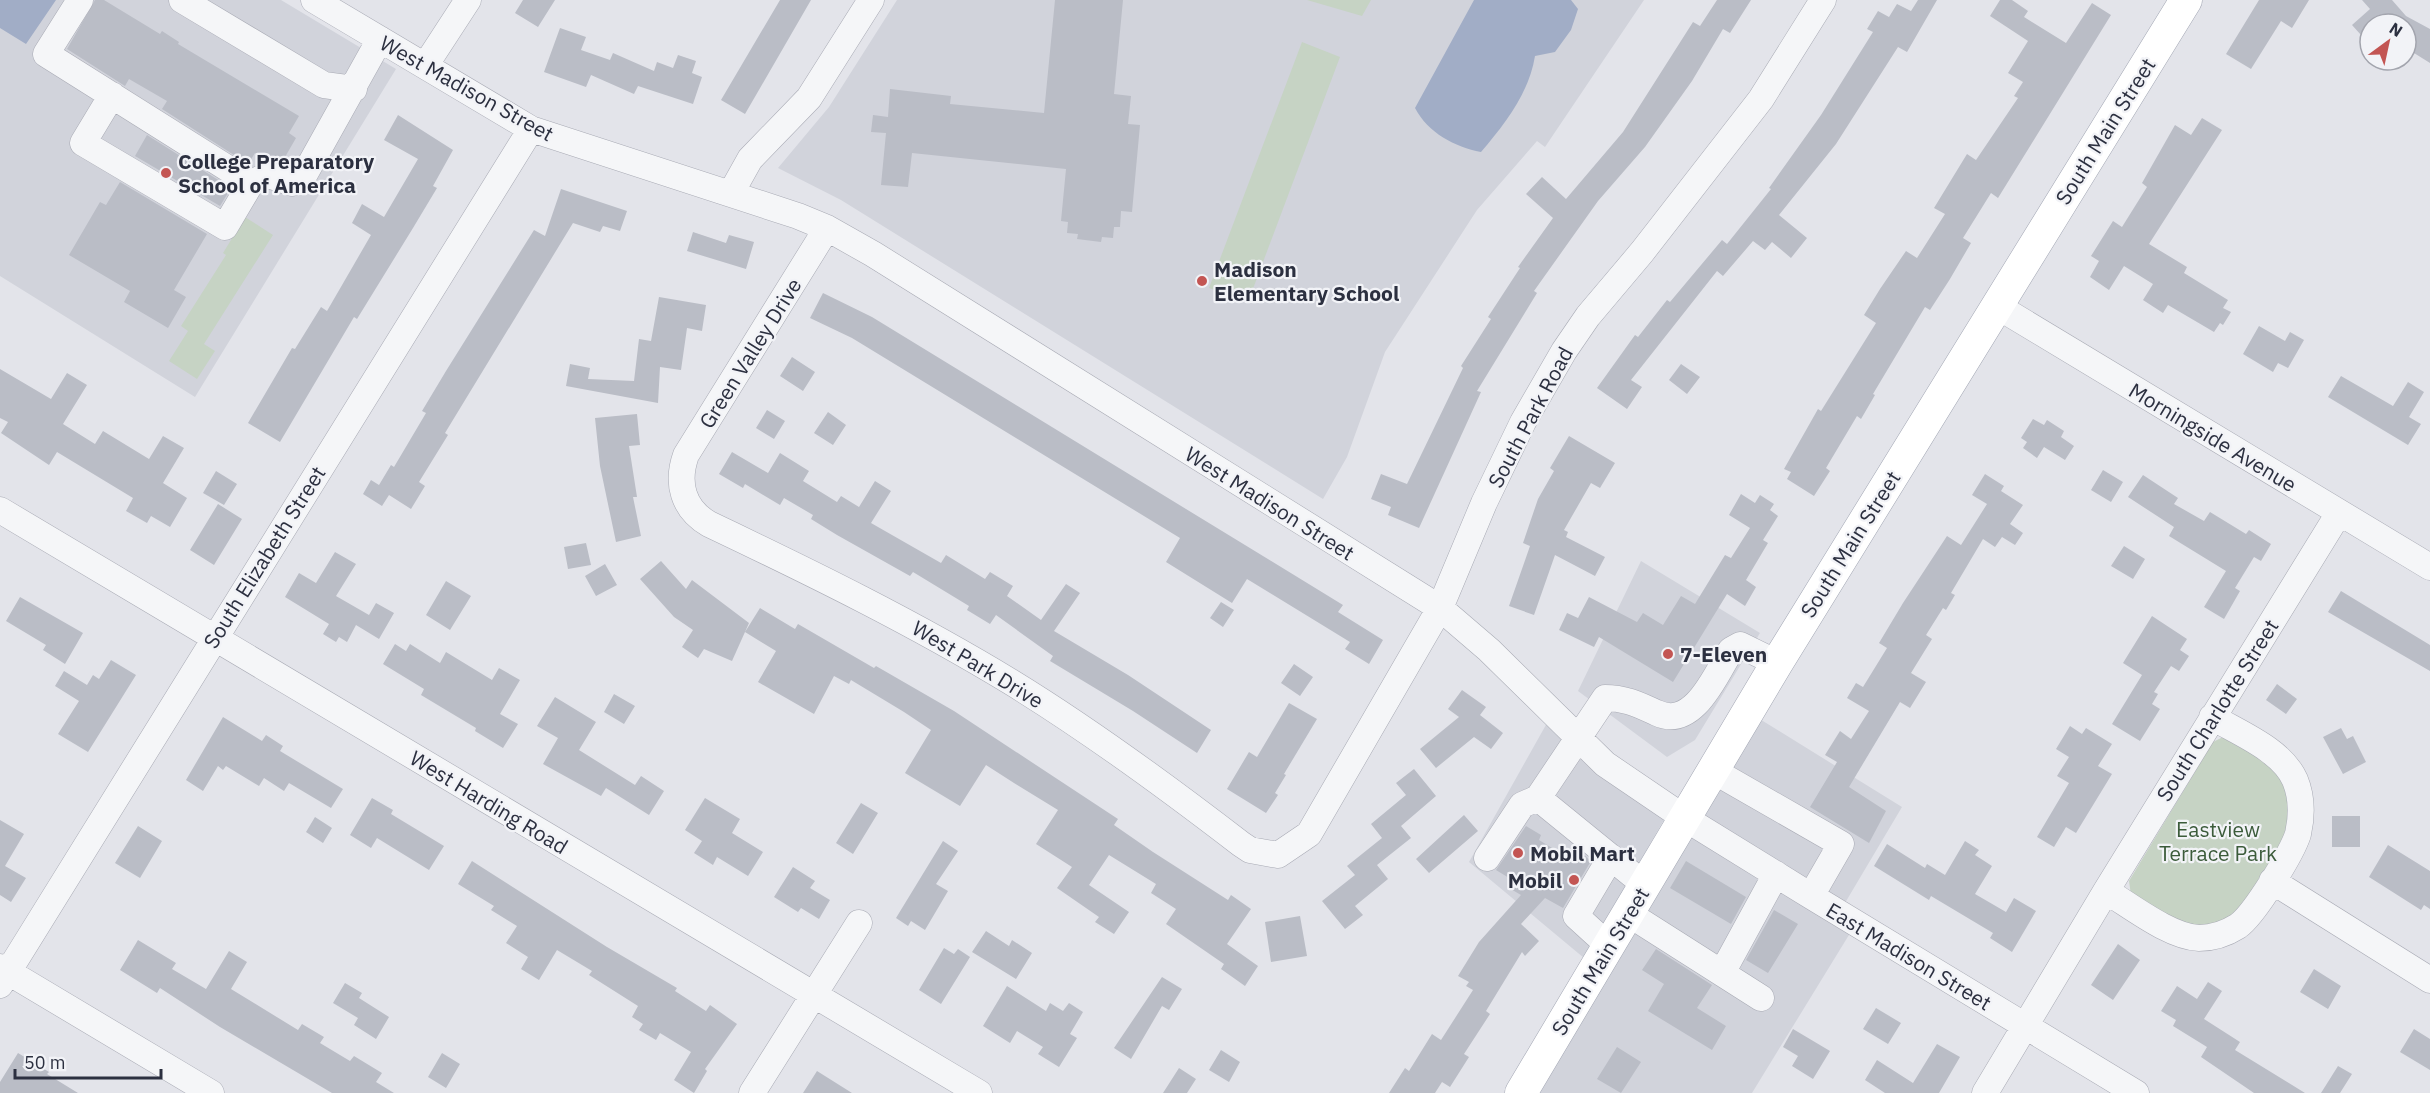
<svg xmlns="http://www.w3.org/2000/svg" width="2430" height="1093" viewBox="0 0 2430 1093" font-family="'IBM Plex Sans',sans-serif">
  <rect width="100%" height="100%" fill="#e3e4ea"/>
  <path fill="#d1d3db" d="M0,0H281L396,69L195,397L0,276Z
    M897,0H1644L1545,147L1537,141L1477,210L1385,352L1347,457L1323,499L841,200L778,168L829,107Z
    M1641,561L1760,633L1695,740L1667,757L1578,691Z
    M1758,718L1902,807L1842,908L1694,818Z
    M1547,723L1665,818L1584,958L1469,862Z
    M1685,834L1852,930L1752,1093H1528Z"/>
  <path fill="#c6d3c4" d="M1307,0H1371L1362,16Z
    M1302,42L1340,57L1248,302L1209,288Z
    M245,217L273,235L204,344L215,351L197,379L169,361L188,331L181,326L226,255L223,253Z
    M2225,736L2232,738L2280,773L2292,805L2285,839L2249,899L2233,916L2218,925L2189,927L2131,895L2129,881L2213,742Z"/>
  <path fill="#a1adc6" d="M0,0H56L26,44L0,28Z
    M1474,0H1571L1578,9L1571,30L1555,52L1535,56C1529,93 1505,124 1481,152C1455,147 1428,133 1415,108Z"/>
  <path fill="#babdc6" d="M95,0H104L160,34L162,31L179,42L178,44L299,116L289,133L296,138L281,164L268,161L255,153L248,164L162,109L167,101L129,79L125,86L67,49Z
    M523,0H555L538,27L515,13Z
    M780,0H811L745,114L721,100Z
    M1055,0H1123L1114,94L1131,96L1128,124L1140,125L1132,212L1121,211L1120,227H1114L1113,238L1102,237L1101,242L1077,239L1078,234L1067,233L1068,222L1061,221L1066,169L912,153L908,187L881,185L886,133L871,132L873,115L888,117L890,89L951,96L950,104L1044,113Z
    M1717,0H1751L1730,33L1723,29L1692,81L1645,147L1598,201L1534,291L1537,293L1477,391L1481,392L1419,528L1388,515L1391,507L1371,499L1381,474L1407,484L1463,368L1461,366L1491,319L1488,317L1520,268L1518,267L1553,218L1526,194L1542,177L1566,199L1623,132L1693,22L1700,26Z
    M1918,0H1937L1907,52L1898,47L1836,144L1779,215L1807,238L1791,258L1772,242L1765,250L1753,241L1723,276L1717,271L1631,380L1642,387L1627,409L1597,388L1635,335L1638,337L1667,300L1670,302L1722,240L1727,244L1771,189L1769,188L1821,115L1873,32L1867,29L1878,11L1889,17L1897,4L1911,11Z
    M2000,0H2012L2028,11L2024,17L2066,43L2092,3L2111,15L1998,198L1991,193L1963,238L1971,243L1950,279L1930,310L1925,307L1873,394L1875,395L1861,419L1857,416L1826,468L1830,471L1814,496L1787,479L1791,472L1784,469L1818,409L1821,411L1876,323L1864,315L1880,289L1906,251L1917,258L1945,214L1934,208L1967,154L1976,160L2018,98L2014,96L2023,82L2008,73L2028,41L1990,16Z
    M2259,0H2309L2292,28L2281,21L2251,69L2226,54Z
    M2362,0H2392L2406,16L2430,29V63L2406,48V24H2370V45L2352,25L2370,9Z
    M560,28L586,37L581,50L610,60L613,53L654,71L657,62L673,68L678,55L696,61L692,73L702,77L693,104L638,86L634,94L591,75L586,87L544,72Z
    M398,115L453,150L433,186L437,188L413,228L357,319L354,317L280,442L248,423L292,348L295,349L321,307L327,311L371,235L352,223L362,204L384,217L418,159L384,140Z
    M2202,118L2222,130L2149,244L2187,267L2184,273L2228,300L2223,308L2231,312L2223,325L2220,323L2214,332L2168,305L2163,313L2143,300L2153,284L2124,266L2109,290L2090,277L2099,261L2091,256L2113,221L2122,227L2147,187L2142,183L2175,125L2191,135Z
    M147,135L231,188L220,206L135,156Z
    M120,182L207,234L174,290L186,297L168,328L124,302L130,291L69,255L100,202L106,205Z
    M561,189L627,211L620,231L603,226L600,232L573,223L445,433L448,435L419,482L425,486L411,509L389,495L382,506L363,494L371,480L379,485L391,465L394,467L426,413L422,411L446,371L534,230L545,236Z
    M693,232L726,243L729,235L754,242L746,269L687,251Z
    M823,293L872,317L1343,605L1338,612L1383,640L1369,664L1345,649L1350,642L1247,579L1232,603L1166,562L1180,538L852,338L810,318Z
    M659,297L706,305L702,331L687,328L681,370L660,367L658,403L566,386L570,364L590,368L588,379L634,381L639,339L651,341Z
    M2259,326L2285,341L2290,332L2304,340L2288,368L2278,363L2273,372L2243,354Z
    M792,357L815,372L803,391L780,376Z
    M1681,364L1700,377L1687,394L1669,380Z
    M0,369L51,399L67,373L87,385L63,424L95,444L103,431L149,459L163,436L184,448L163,483L187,498L170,527L151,516L147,523L126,511L133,498L57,452L49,465L1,433L8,422L0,418Z
    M2341,376L2393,406L2408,382L2424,392L2409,417L2421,424L2408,445L2328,397Z
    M767,410L785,421L774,439L756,428Z
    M828,412L846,425L833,445L814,433Z
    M637,414L640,445L629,446L637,497H633L641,536L616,542L600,466L595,418Z
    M2033,419L2044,425L2047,420L2064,431L2061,437L2074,446L2065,460L2044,447L2037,458L2023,448L2027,442L2021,438Z
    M1569,436L1615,463L1600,488L1591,483L1564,530L1568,532L1566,537L1605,557L1595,576L1555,555L1534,615L1509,606L1530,546L1523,543L1538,499L1554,471L1550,468Z
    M732,452L768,473L780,453L809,471L803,481L837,502L841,496L859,507L875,481L891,491L871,523L941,563L946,555L985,579L990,572L1013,586L1007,596L1041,620L1066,584L1080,593L1054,631L1128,675L1211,730L1197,753L1133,711L1050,661L1053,656L996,615L990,624L967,610L969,606L913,572L910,576L837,535L811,519L813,515L784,498L780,505L745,484L743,488L719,474Z
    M2103,470L2123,482L2111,502L2091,490Z
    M216,471L237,484L224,505L203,493Z
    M1985,474L2004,486L2001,491L2023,505L2010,524L2023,533L2015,545L2002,537L1995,547L1983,539L1951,593L1955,595L1946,610L1943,608L1926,635L1932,639L1911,673L1926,682L1910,708L1900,702L1849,787L1886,811L1869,843L1810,807L1837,762L1825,755L1840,731L1851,739L1869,711L1847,698L1856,683L1863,687L1887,648L1879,643L1903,603L1947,536L1961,545L1987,504L1972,495Z
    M2143,475L2178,498L2174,504L2204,521L2210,512L2246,534L2249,530L2271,544L2261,561L2254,557L2235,588L2240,591L2224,619L2204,607L2226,571L2169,536L2174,527L2128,497Z
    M1741,494L1755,503L1760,495L1774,504L1770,510L1778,516L1763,540L1768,543L1746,580L1756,587L1745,606L1727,594L1673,682L1599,637L1594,647L1559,630L1567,613L1578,618L1589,597L1637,622L1643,613L1663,625L1681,596L1695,604L1725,555L1731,558L1750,528L1729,515Z
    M218,504L242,519L214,565L190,550Z
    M586,543L591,565L568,569L564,547Z
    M2124,546L2145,559L2133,579L2111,566Z
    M335,552L356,564L336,596L369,615L376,603L394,613L379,639L356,625L347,642L339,637L336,642L323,634L329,624L285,597L299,573L316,583Z
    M661,561L686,589L692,580L749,623L732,661L704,649L698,658L682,647L693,630L674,617L640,579Z
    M605,564L617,585L596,596L585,576Z
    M446,581L471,596L450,630L426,615Z
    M2341,591L2430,645V671L2328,612Z
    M20,597L83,633L65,664L43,650L46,645L6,621Z
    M1221,602L1234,610L1223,627L1210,618Z
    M760,608L795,629L798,624L874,668L876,666L954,711L1118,819L1114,825L1153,852L1228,900L1231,895L1251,909L1227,944L1258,966L1245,986L1221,969L1224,964L1166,924L1176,909L1151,893L1156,884L1109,855L1089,885L1129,912L1114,934L1095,922L1099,917L1057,888L1072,867L1036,844L1058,810L1014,783L986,765L960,806L905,773L931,730L904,712L851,680L849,684L834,676L814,714L758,682L776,651L745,632Z
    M2152,616L2187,639L2180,650L2189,656L2179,671L2171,666L2154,692L2158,694L2152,704L2160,709L2140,741L2112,724L2142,675L2123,663Z
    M395,644L406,651L410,644L440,663L446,652L492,680L499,668L520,680L500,714L518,724L503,748L475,731L476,728L421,695L424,689L383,664Z
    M111,660L136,675L88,752L58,734L79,701L55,686L64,671L87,685L93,675L99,679Z
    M1294,664L1313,677L1300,696L1281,683Z
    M2277,684L2297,699L2286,714L2266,700Z
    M1462,690L1486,707L1480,715L1503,733L1491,749L1474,737L1436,768L1420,749L1459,717L1448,709Z
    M614,694L635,706L624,724L604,712Z
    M555,697L596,722L579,750L635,785L641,776L664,791L649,815L606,788L601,796L543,764L558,738L537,726Z
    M1289,703L1317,719L1284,774L1286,775L1275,793L1278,795L1266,813L1227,789L1249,752L1257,757Z
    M223,717L262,741L266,735L283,746L280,751L343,789L331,808L289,783L284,791L264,778L259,786L226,766L223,770L218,766L203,791L186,780Z
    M2070,726L2082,734L2086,728L2112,744L2098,766L2112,774L2076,833L2066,827L2054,847L2037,837L2069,783L2057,776L2069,757L2056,749Z
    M2341,728L2347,739L2353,736L2366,762L2343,774L2323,737Z
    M1414,769L1436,796L1401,826L1411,838L1377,865L1388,879L1355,906L1363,915L1345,929L1322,901L1355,875L1347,866L1382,838L1371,824L1406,795L1396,783Z
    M372,798L393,810L391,814L444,846L429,870L377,838L371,848L350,835Z
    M705,798L740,819L732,833L763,852L748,876L717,857L713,865L694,853L702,841L685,830Z
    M861,803L878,813L853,854L836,843Z
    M1464,815L1478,831L1429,873L1416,859Z
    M2332,816H2360V847H2332Z
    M315,817L332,828L323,843L306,832Z
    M0,820L24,834L5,866L26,878L11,902L0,895Z
    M138,826L162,841L140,878L115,863Z
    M1526,826L1541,835L1539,840L1570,859L1577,849L1591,861L1563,908L1545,898L1521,924L1539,941L1525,956L1522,952L1486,1011L1490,1014L1464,1054L1469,1057L1450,1087L1442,1082L1435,1093H1389L1405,1068L1409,1071L1432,1034L1441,1040L1473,990L1466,986L1469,982L1458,976L1479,942L1521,895L1509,888L1514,881L1496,870Z
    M943,841L958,851L936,884L948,891L925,930L911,921L908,926L896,918Z
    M1965,841L1979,850L1975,855L1992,866L1975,894L2006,912L2014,898L2036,911L2012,952L1990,938L1993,933L1931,896L1929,900L1874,866L1887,844L1925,868L1927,864L1945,875Z
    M2388,845L2430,871V909L2424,905L2421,910L2369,877Z
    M472,861L607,947L677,988L675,991L706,1011L710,1005L737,1024L705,1069L707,1071L694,1093L674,1080L691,1052L660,1033L656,1040L639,1030L643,1024L632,1017L638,1006L589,975L592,971L557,950L539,980L521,969L528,957L506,943L517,926L491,910L494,906L458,884Z
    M1686,861L1746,897L1731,924L1670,888Z
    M793,867L815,881L810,888L830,900L819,919L801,908L798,912L774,897Z
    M1774,910L1798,924L1768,973L1746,960Z
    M1300,916L1307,956L1271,962L1265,922Z
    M986,931L1009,946L1012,940L1032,953L1016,979L972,952Z
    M138,940L176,963L172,969L206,989L229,951L247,962L231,989L298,1030L302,1024L324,1037L320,1043L350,1061L354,1056L382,1073L376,1082L394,1093H332L220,1027L160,988L157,993L120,970Z
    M2118,944L2140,960L2113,1000L2091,985Z
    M944,948L954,954L958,949L970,957L941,1004L919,990Z
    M1656,949L1712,985L1697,1008L1726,1026L1712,1050L1648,1011L1664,984L1642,970Z
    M2314,969L2341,986L2328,1009L2300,992Z
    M1162,977L1182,989L1169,1010L1162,1006L1131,1059L1114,1048Z
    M2208,982L2222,991L2204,1019L2240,1042L2235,1050L2305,1093H2254L2201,1057L2207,1047L2173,1026L2176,1020L2161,1011L2177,986L2197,999Z
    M345,983L362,993L359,998L389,1017L376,1039L354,1025L358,1018L333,1003Z
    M1007,986L1046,1011L1050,1003L1063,1011L1069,1003L1083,1012L1070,1034L1077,1038L1059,1067L1038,1054L1043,1047L1017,1031L1010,1043L983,1026Z
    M1876,1008L1901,1023L1888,1044L1863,1029Z
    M1793,1029L1830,1051L1813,1079L1792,1066L1798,1056L1783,1047Z
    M2414,1029L2430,1039V1070L2400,1052Z
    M1937,1044L1960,1057L1939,1093H1885L1865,1080L1877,1060L1913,1083Z
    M1617,1047L1641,1062L1621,1093L1597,1079Z
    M1221,1050L1240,1062L1229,1082L1209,1070Z
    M18,1053L49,1072L47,1074L78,1093H0V1082Z
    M442,1053L460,1064L446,1088L428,1077Z
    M2338,1066L2352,1074L2340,1093H2321Z
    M1179,1068L1196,1079L1187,1093H1163Z
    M817,1071L852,1093H803Z"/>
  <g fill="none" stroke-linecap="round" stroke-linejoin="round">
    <g stroke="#a8aab4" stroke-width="27">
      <path id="minor" d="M80,0L46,54L251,183L268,175L292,183L302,179L380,39
        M182,0L324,85L354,89
        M314,0L531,129L798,216L827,228L873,254L1440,608L1489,650L1605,764L1683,817L1811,896L2136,1093
        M425,66L468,0
        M112,95L83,143L225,227L251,183
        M731,193L750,159L809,98L871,0
        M827,228L686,455C676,483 683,509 709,524C812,573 914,623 1011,682C1091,731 1167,787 1241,844L1250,850L1278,855L1309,834L1440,608L1484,503L1523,422L1564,351L1588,316L1642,252L1761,99L1823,0
        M1997,306L2430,567
        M0,510L979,1093
        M1712,770L1841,844L1811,896
        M1487,858L1522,805L1538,798
        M2272,881L2430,980
        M1645,885L1538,798L1605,698C1626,698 1639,705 1657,713C1694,730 1716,674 1731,650L1740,645L1777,663
        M2106,891C2131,906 2170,937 2199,938C2212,938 2227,933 2238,926C2254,915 2292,853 2298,834C2302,816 2302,797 2295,780C2282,750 2239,733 2212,717
        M1629,914L1761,998
        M1610,947L1576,916L1611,857
        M0,967L211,1093
        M1722,973L1776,874
        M0,985L531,129
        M752,1093L859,923
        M1985,1093L2106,891L2339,513"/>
    </g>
    <g stroke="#a3a7b4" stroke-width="33">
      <path id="major" d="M1521,1093L1777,663L2186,0"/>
    </g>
    <use href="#minor" stroke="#f5f6f8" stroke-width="26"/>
    <use href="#major" stroke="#fff" stroke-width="32"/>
  </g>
  <g fill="#c35553" stroke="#f2f3f7" stroke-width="2">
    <circle cx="166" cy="173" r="6"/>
    <circle cx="1202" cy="281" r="6"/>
    <circle cx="1668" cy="654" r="6"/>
    <circle cx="1518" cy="853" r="6"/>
    <circle cx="1574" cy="880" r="6"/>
  </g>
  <g text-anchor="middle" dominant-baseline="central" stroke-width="4.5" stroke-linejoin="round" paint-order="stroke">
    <g font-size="21" fill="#2c3040" stroke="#f2f3f7">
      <text transform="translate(467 88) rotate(29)">West Madison Street</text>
      <text transform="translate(2105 131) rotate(-58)">South Main Street</text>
      <text transform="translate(750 353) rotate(-58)">Green Valley Drive</text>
      <text transform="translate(1530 417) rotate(-62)">South Park Road</text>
      <text transform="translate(2213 437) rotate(31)">Morningside Avenue</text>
      <text transform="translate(1270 503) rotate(32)">West Madison Street</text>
      <text transform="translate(1850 544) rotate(-58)">South Main Street</text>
      <text transform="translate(264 557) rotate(-58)">South Elizabeth Street</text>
      <text transform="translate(978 664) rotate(31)">West Park Drive</text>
      <text transform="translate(2217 710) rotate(-58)">South Charlotte Street</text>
      <text transform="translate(489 802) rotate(31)">West Harding Road</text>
      <text transform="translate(1909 956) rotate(31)">East Madison Street</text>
      <text transform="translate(1600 961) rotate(-59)">South Main Street</text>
    </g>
    <g font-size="21" font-weight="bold" fill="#2c3040" stroke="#f2f3f7" text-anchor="start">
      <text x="178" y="161">College Preparatory<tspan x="178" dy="24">School of America</tspan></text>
      <text x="1214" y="269">Madison<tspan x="1214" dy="24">Elementary School</tspan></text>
      <text x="1680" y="654">7-Eleven</text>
      <text x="1530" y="853">Mobil Mart</text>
      <text x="1562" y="880" text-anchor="end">Mobil</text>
    </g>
    <g font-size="21" fill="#3b5b3a" stroke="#f2f3f7">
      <text x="2218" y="829">Eastview<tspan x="2218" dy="24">Terrace Park</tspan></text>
    </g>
  </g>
  <g transform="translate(2388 42) rotate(33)"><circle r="28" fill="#f2f3f7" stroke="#a3a5ae" stroke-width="1.5"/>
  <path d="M0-4.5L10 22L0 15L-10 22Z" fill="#c35553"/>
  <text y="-9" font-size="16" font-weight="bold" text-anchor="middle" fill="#2c3040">N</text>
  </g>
  <path d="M15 1069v9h146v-9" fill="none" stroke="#2c3040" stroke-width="3"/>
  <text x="24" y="1069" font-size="18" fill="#2c3040" stroke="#f2f3f7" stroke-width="4.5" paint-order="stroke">50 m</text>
</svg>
